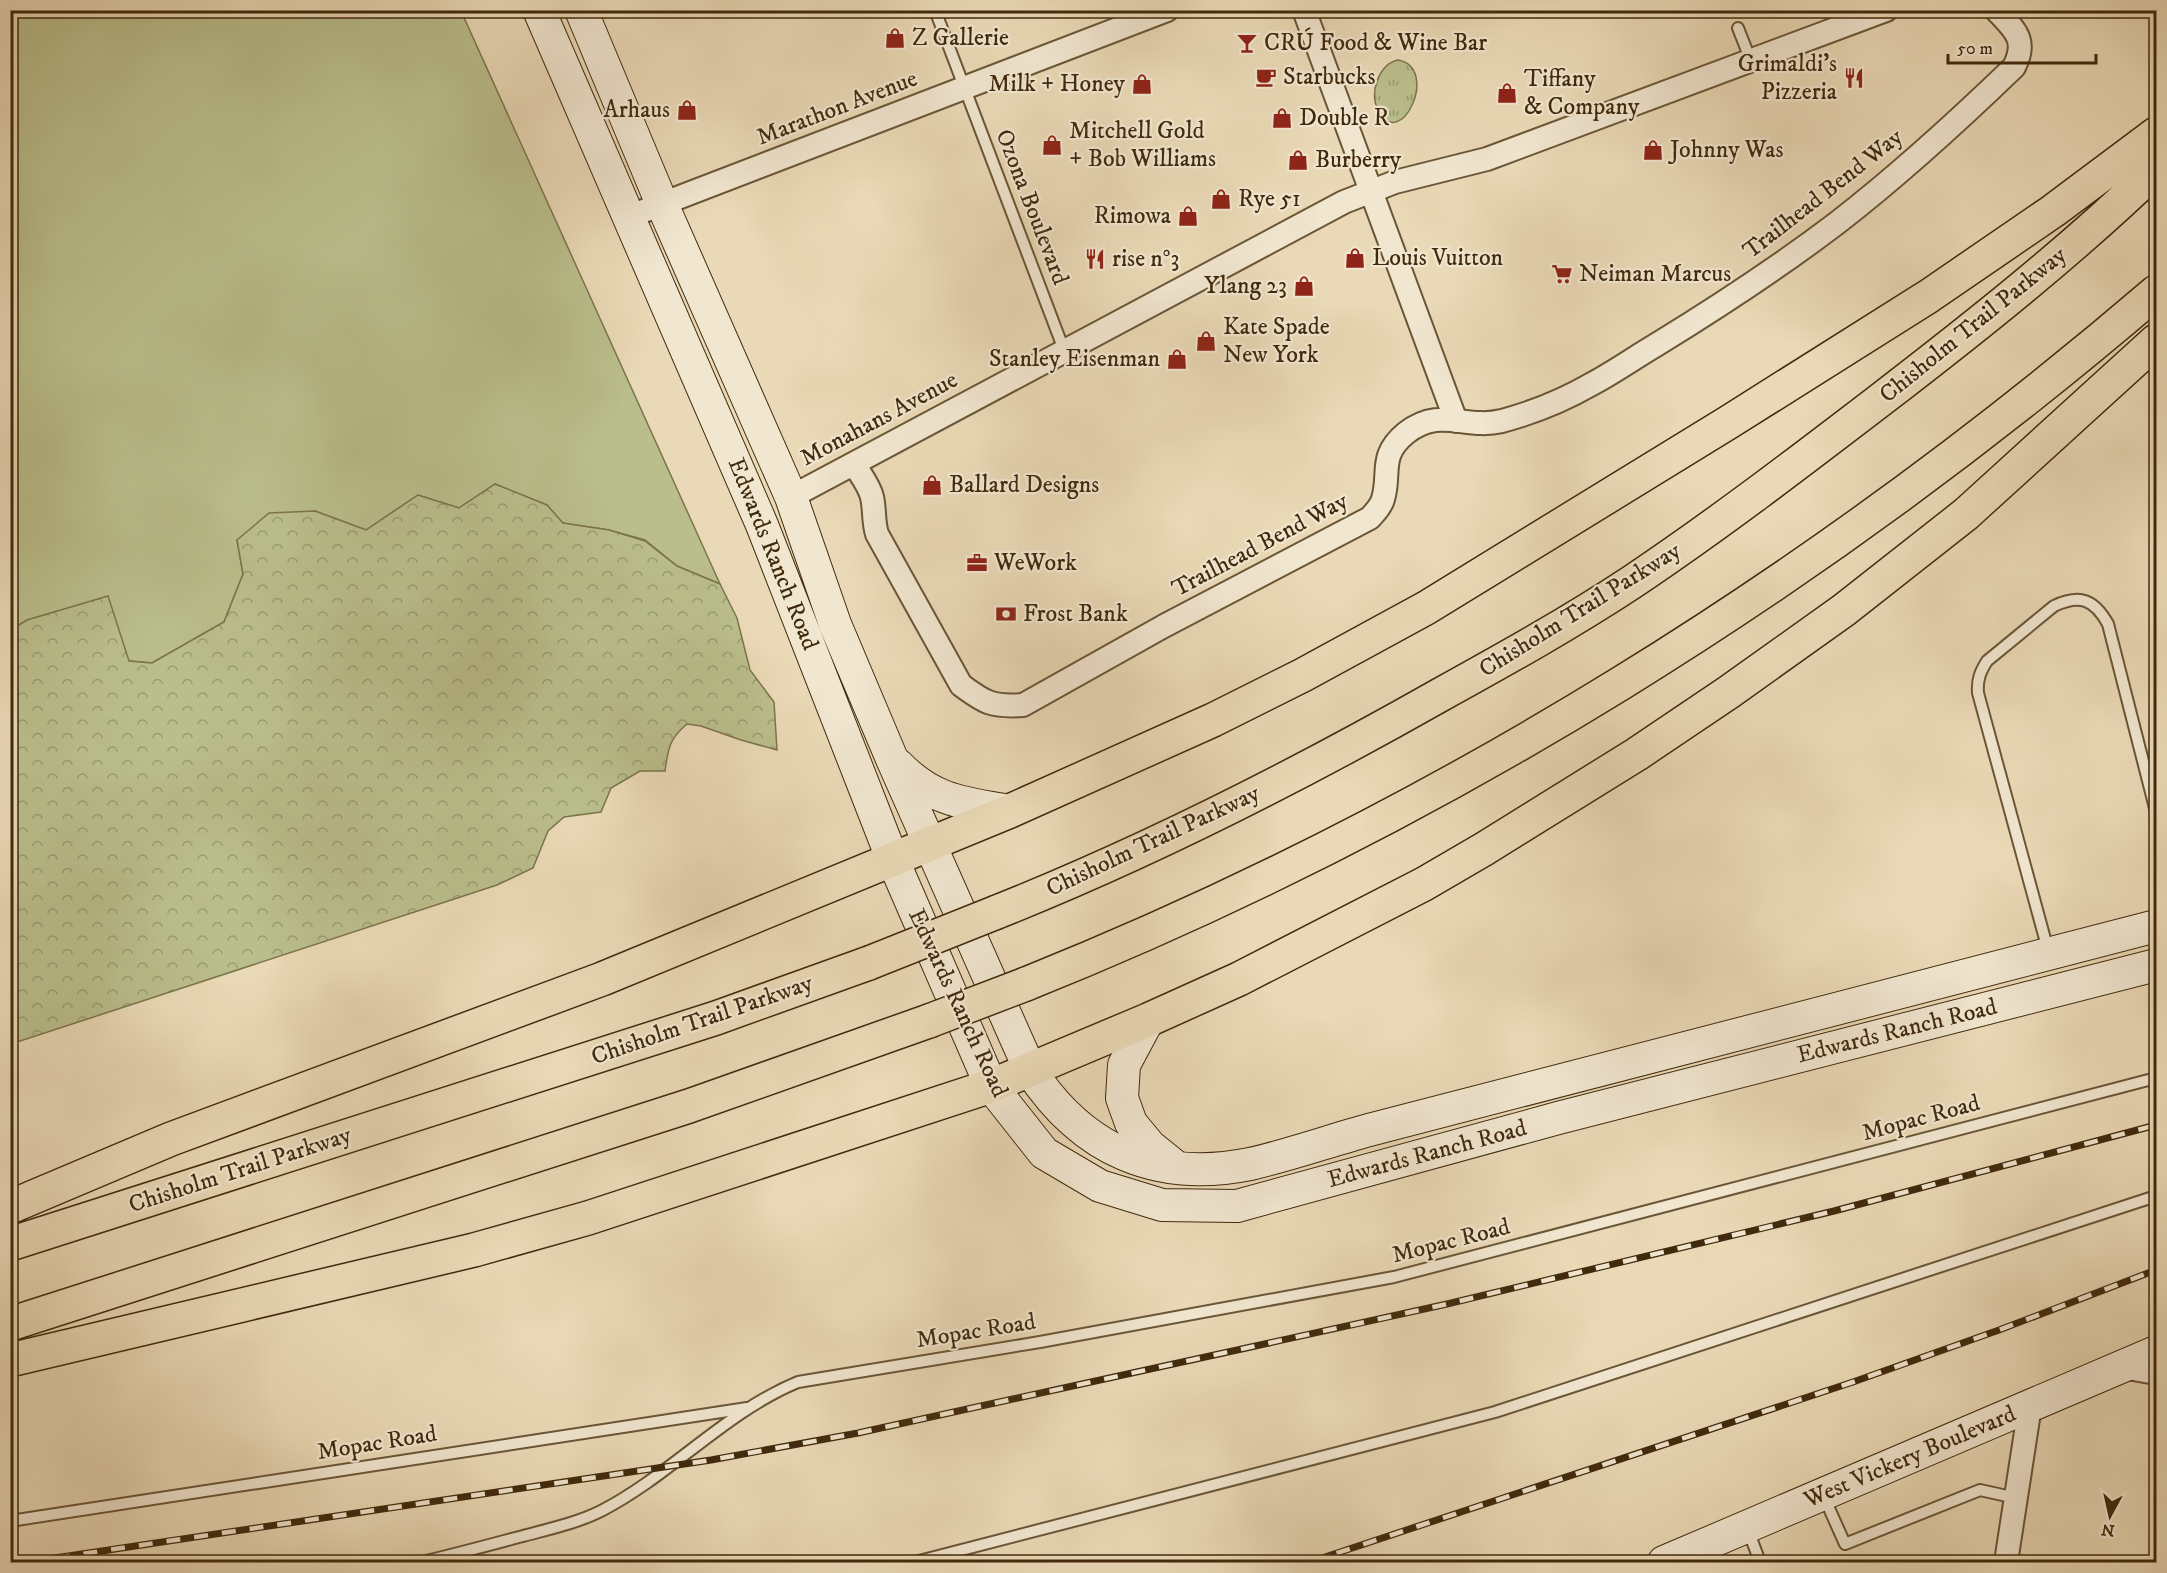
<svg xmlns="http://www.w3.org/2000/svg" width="2167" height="1573" viewBox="0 0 2167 1573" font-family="'IM FELL DW Pica',serif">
  <defs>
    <pattern id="forest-crowns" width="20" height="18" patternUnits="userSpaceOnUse" patternTransform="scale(1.5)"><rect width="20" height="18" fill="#babe8c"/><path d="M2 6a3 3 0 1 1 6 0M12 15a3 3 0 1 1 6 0" fill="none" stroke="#999b71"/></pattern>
    <pattern id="park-tufts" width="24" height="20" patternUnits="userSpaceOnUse" patternTransform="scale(1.5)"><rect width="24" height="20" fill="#babe8c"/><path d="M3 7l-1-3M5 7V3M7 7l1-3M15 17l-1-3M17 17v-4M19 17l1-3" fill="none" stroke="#999b71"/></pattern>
  </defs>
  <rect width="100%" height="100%" fill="#ead9b6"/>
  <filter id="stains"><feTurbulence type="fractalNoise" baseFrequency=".00333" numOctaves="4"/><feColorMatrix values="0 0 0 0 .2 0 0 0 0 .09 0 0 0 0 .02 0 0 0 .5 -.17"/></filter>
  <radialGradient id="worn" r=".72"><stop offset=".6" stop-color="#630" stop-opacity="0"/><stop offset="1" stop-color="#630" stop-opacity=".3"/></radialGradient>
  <path fill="#babe8c" stroke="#7d744c" stroke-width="1.5" d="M11,11H461L720,584L677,566L645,540L609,530L562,523L547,505L495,484L459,508L418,495L366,530L315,511L237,540L243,574L224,622L152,663L129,661L27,620L11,630Z"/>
  <path fill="url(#forest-crowns)" stroke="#7d744c" stroke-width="1.5" d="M495,484L547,505L563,523L609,530L645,541L677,566L720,584L737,618L750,670L774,702L777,750L741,740L701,726L687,724C669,739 668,749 665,771H640L611,788L601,812L564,817L548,831L533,868L497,885L11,1044V630L27,620L108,596L129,661L152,663L224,622L243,574L237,540L269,513L315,511L366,530L418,495L459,508Z"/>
  <path fill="url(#park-tufts)" stroke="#7d744c" stroke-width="1.5" d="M1398,60C1441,68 1400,154 1378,110C1369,93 1379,64 1398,60Z"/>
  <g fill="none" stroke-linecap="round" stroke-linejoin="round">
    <g stroke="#6a5636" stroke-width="14">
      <path id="lane" d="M935,10L1064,350
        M1738,28L1751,61
        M2048,950L1978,693C1977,680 1980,672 1987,661L2054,606C2080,594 2094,599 2108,624L2156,812
        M1824,1497L1845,1544L1980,1490L2016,1498
        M10,1521L747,1408
        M1748,1530L1760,1562
        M422,1562C456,1554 489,1545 523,1536C549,1529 577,1523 601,1511C671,1475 725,1412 798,1382L1040,1342L1394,1277L2156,1078
        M915,1562L1495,1412L2156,1196"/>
    </g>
    <g stroke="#6a5636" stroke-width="26">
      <path id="street" d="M1304,10L1456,421
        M628,217L1167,10
        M854,464C860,474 869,485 872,497C875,510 873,521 877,534L961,685C985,703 992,707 1023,705L1164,626L1370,518C1375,512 1381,507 1383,499C1391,473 1378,456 1406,433C1441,406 1464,430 1502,421C1531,413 1564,400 1590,385C1613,373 1634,358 1656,345C1718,307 1779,267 1837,223C1899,175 1957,122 2014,67C2028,40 2015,30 1996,10
        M791,497L1344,202L1395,182L1487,159L1886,10
        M2122,1367L2156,1373
        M2006,1562L2030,1406"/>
    </g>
    <g stroke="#402a0c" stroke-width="34">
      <path id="secondary" d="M539,10L762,525L892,858L991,1086L1044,1153L1100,1186L1162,1205L1237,1206L1558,1118L2156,965
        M581,10L662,204L791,497L835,624L892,759L1030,1070C1082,1150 1156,1183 1250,1164C1290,1155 1329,1141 1369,1130L2156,926
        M898,765C933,801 963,803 1010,811
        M1148,1020L1124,1065L1122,1098L1131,1123L1150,1146L1176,1167
        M1664,1562L2156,1352"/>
    </g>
    <g stroke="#402a0c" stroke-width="36">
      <path id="highway" d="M997,912C1150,851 1297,776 1440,695C1505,659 1570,623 1632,582C1717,525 1798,463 1879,401C1974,328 2070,252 2156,169
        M1026,984C1438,819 1820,580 2156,292
        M10,1207L171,1139L602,979L1010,811L1213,720L1303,675L1426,608L1729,422L1929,296L2053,211L2156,134
        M10,1244L716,1018L869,963
        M10,1324L689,1106L929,1021
        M10,1360L474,1250L588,1218L991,1086L1148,1020L1239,979L1424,884L1484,849L1637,754L1729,692L1844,610L1966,514L2156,341"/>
    </g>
    <use href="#lane" stroke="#f1e6d0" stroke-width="10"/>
    <use href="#street" stroke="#f1e6d0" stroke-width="22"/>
    <use href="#secondary" stroke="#f1e6d0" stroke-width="32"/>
    <use href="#highway" stroke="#ead9b6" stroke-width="33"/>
    <g stroke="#402a0c" stroke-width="7">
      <path id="rail" d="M28,1562L711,1460L858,1433L1447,1304L1834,1211L2156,1125
        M1310,1562L1853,1382L1999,1330L2156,1270"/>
    </g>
    <use href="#rail" stroke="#f1e6d0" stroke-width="4.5" stroke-dasharray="14" stroke-linecap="butt"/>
    <g stroke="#402a0c" stroke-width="36" stroke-linecap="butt">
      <path id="highway-bridge" d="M869,963L997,912
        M929,1021L1026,984"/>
    </g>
    <use href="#highway-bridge" stroke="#ead9b6" stroke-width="33"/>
  </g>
  <defs>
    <g id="shop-bare" transform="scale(1.62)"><path d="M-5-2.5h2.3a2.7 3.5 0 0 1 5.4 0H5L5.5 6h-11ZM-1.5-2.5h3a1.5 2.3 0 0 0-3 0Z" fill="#8f2418" stroke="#f1e6d0" stroke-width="2.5" paint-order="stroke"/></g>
    <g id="bar-bare" transform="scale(1.62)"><path d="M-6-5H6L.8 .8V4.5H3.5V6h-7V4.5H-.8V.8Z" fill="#8f2418" stroke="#f1e6d0" stroke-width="2.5" paint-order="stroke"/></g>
    <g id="cafe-bare" transform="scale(1.62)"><path d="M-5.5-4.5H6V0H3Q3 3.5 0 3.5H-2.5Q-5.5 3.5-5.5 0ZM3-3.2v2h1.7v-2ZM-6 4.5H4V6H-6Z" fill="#8f2418" stroke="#f1e6d0" stroke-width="2.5" paint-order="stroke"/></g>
    <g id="restaurant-bare" transform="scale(1.62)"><path d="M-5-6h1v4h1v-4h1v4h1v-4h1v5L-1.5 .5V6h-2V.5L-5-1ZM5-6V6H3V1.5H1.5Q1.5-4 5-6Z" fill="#8f2418" stroke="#f1e6d0" stroke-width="2.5" paint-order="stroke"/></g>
    <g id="supermarket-bare" transform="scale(1.62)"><path d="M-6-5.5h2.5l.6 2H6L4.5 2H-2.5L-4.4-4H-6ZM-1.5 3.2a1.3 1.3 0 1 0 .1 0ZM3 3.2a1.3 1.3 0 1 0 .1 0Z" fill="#8f2418" stroke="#f1e6d0" stroke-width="2.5" paint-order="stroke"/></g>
    <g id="office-bare" transform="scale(1.62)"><path d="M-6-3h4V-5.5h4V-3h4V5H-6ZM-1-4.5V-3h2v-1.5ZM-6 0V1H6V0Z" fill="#8f2418" stroke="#f1e6d0" stroke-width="2.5" paint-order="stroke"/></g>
    <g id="bank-bare" transform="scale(1.62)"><path d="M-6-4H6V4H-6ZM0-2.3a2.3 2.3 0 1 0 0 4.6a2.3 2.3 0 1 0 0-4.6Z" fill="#8f2418" stroke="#f1e6d0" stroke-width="2.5" paint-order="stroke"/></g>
  </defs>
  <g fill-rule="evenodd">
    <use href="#shop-bare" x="895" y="38"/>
    <use href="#bar-bare" x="1247" y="43"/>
    <use href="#cafe-bare" x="1266" y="77"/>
    <use href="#restaurant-bare" x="1854" y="78"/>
    <use href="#shop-bare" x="1142" y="84"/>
    <use href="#shop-bare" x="1507" y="93"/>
    <use href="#shop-bare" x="687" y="110"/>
    <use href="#shop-bare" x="1282" y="118"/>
    <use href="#shop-bare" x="1052" y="145"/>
    <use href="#shop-bare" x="1653" y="150"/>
    <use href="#shop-bare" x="1298" y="160"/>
    <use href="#shop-bare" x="1221" y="199"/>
    <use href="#shop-bare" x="1188" y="216"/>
    <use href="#shop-bare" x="1355" y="258"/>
    <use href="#restaurant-bare" x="1095" y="259"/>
    <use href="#supermarket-bare" x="1562" y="274"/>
    <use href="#shop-bare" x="1304" y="286"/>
    <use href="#shop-bare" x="1206" y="341"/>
    <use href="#shop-bare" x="1177" y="359"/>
    <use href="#shop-bare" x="932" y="485"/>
    <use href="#office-bare" x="977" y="563"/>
    <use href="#bank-bare" x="1006" y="614"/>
  </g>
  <g text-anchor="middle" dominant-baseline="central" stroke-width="4.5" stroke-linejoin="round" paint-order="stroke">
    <g font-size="24" fill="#402a0c" stroke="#f1e6d0" text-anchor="start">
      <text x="912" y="38">Z Gallerie</text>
      <text x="1264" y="43">CRÚ Food &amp; Wine Bar</text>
      <text x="1837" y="64" text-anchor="end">Grimaldi’s<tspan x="1837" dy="28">Pizzeria</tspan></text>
      <text x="1283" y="77">Starbucks</text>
      <text x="1524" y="79">Tiffany<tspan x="1524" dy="28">&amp; Company</tspan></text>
      <text x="1125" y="84" text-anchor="end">Milk + Honey</text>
      <text x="670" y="110" text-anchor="end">Arhaus</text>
      <text x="1299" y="118">Double R</text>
      <text x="1069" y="131">Mitchell Gold<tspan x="1069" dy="28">+ Bob Williams</tspan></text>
      <text x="1670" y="150">Johnny Was</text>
      <text x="1315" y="160">Burberry</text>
      <text x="1238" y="199">Rye 51</text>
      <text x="1171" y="216" text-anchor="end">Rimowa</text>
      <text x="1372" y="258">Louis Vuitton</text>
      <text x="1112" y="259">rise n°3</text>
      <text x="1579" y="274">Neiman Marcus</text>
      <text x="1287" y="286" text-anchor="end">Ylang 23</text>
      <text x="1223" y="327">Kate Spade<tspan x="1223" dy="28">New York</tspan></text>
      <text x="1160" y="359" text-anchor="end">Stanley Eisenman</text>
      <text x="949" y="485">Ballard Designs</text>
      <text x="994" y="563">WeWork</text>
      <text x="1023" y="614">Frost Bank</text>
    </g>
    <g font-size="24" fill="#402a0c" stroke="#f1e6d0">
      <text transform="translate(837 108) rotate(-21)">Marathon Avenue</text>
      <text transform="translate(1823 194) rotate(-38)">Trailhead Bend Way</text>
      <text transform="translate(1032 207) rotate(69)">Ozona Boulevard</text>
      <text transform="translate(1973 325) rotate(-39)">Chisholm Trail Parkway</text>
      <text transform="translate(879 419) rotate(-28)">Monahans Avenue</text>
      <text transform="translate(1260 545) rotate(-28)">Trailhead Bend Way</text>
      <text transform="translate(773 554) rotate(68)">Edwards Ranch Road</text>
      <text transform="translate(1580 610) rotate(-32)">Chisholm Trail Parkway</text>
      <text transform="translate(1153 841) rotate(-25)">Chisholm Trail Parkway</text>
      <text transform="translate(958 1003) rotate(65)">Edwards Ranch Road</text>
      <text transform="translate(702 1020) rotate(-19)">Chisholm Trail Parkway</text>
      <text transform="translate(1897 1031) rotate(-14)">Edwards Ranch Road</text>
      <text transform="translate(1921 1118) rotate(-15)">Mopac Road</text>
      <text transform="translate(1427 1154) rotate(-15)">Edwards Ranch Road</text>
      <text transform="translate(240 1170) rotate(-18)">Chisholm Trail Parkway</text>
      <text transform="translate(1451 1241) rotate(-14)">Mopac Road</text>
      <text transform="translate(976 1331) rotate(-9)">Mopac Road</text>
      <text transform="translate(377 1443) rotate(-9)">Mopac Road</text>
      <text transform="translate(1910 1457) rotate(-23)">West Vickery Boulevard</text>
    </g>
  </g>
  <rect width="2167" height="1573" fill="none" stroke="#ead9b6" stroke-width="36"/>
  <rect x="12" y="12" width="2143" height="1549" fill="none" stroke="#402a0c" stroke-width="3"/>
  <rect x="18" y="18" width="2131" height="1537" fill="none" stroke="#402a0c" stroke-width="1.5"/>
  <g transform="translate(2110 1516) rotate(188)" stroke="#f1e6d0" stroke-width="4.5" paint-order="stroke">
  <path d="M0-4.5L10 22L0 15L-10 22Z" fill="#402a0c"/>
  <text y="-9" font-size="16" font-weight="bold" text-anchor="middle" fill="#402a0c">N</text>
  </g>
  <path d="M1948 54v9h148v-9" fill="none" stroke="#402a0c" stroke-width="3"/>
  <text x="1957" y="54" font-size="18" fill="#402a0c" stroke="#f1e6d0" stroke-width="4.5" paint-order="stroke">50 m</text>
  <rect width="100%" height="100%" filter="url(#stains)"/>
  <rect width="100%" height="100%" fill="url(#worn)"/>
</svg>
